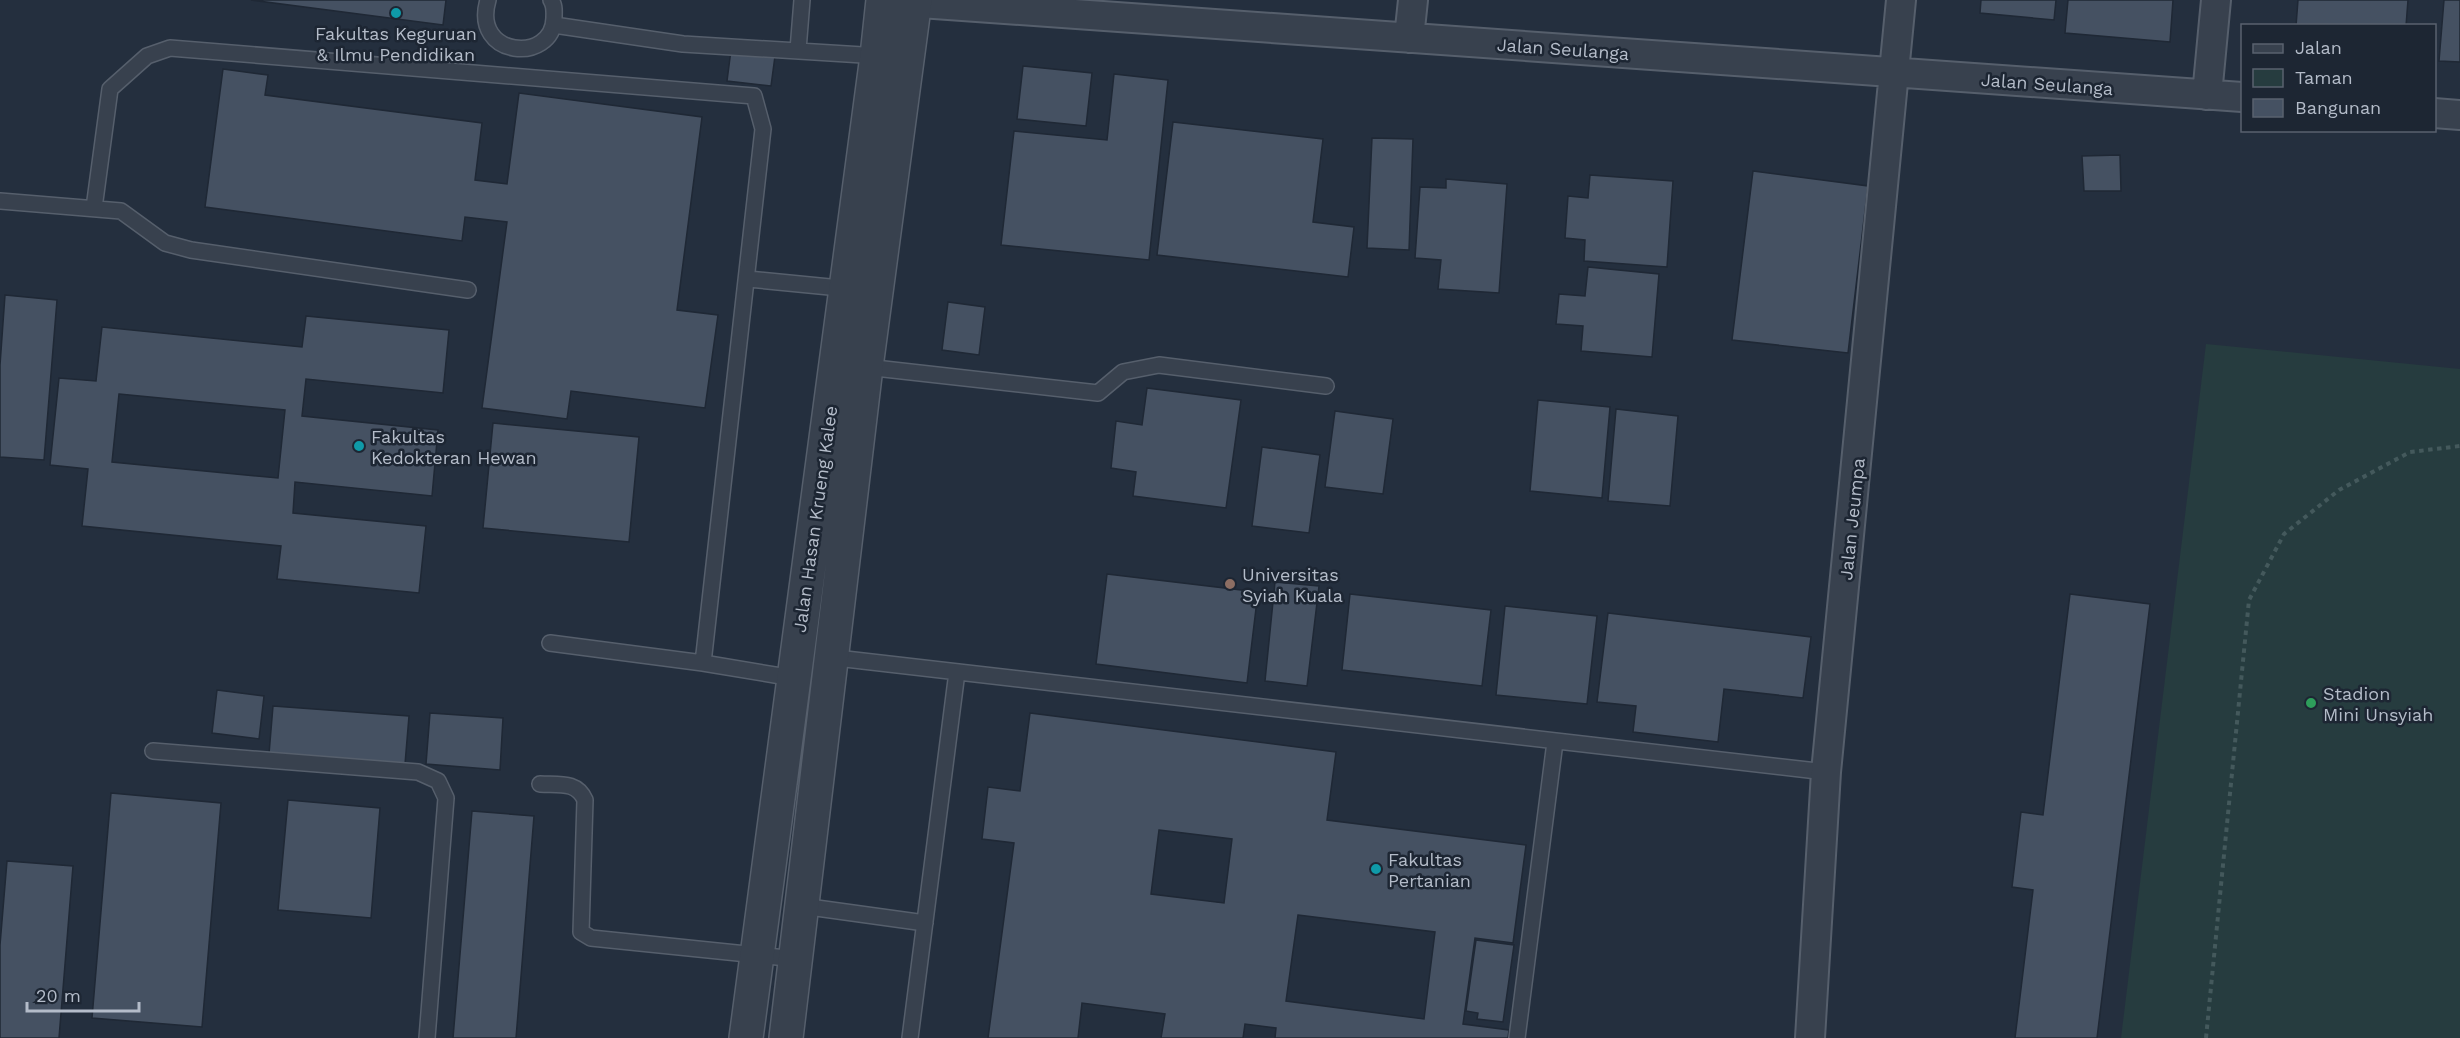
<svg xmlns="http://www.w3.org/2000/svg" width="2460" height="1038" viewBox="0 0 2460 1038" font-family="'Work Sans',sans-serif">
  <rect width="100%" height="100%" fill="#242f3e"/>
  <path fill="#263c3f" d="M2206,344L2460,369V1038H2121Z"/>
  <path fill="#455162" stroke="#1f2835" stroke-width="1.5" fill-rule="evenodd" d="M251,0H446L443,25Z
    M1981,0H2056L2054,20L1980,13Z
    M2068,0H2173L2170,42L2065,33Z
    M2298,0H2408L2406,26H2296Z
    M2444,0H2460V62L2439,61Z
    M731,50L775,56L771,86L727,81Z
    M1023,66L1092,73L1086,126L1017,119Z
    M223,69L268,75L265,95L482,123L475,180L507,184L519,93L702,117L677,310L718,315L705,408L571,391L567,419L482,408L507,222L465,217L462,241L205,207Z
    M1114,74L1168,80L1149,260L1001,245L1014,131L1107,140Z
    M1173,122L1323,139L1313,222L1354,227L1348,277L1157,255Z
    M1372,138L1413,139L1409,250L1367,248Z
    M2120,155L2121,191H2084L2082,156Z
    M1753,171L1868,186L1848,353L1732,340Z
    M1590,175L1673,181L1667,267L1584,261L1585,240L1565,238L1568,196L1588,198Z
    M1446,179L1507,184L1499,293L1438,289L1441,260L1415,258L1420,187L1446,188Z
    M1588,267L1659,274L1652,357L1581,351L1583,326L1556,324L1559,294L1585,296Z
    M5,295L57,300L44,460L0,457V365Z
    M948,302L985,307L979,355L942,350Z
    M306,316L449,330L443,393L306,379L302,416L438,430L432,496L295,482L293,513L426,526L419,593L277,579L281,546L82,526L88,469L50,465L59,378L96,381L102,327L302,347ZM119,394L285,410L278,478L112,462Z
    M1147,388L1241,400L1226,508L1133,496L1136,472L1111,468L1116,421L1142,425Z
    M1538,400L1610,407L1602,498L1530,491Z
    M1616,409L1678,416L1670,506L1608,501Z
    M1335,411L1393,419L1383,494L1325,487Z
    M493,423L639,437L629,542L483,528Z
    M1262,447L1320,455L1309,533L1252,526Z
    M1107,574L1258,592L1247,683L1096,664Z
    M1275,582L1319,586L1307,686L1265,681Z
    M1350,594L1491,610L1482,686L1342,670Z
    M2070,594L2150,604L2097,1038H2015L2033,890L2012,887L2021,812L2043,815Z
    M1505,606L1597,616L1587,704L1496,695Z
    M1608,613L1811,637L1803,698L1724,689L1718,742L1633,732L1636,706L1597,702Z
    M217,690L264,696L259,739L212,733Z
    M273,706L409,716L405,764L269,754Z
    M430,713L503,718L500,770L426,764Z
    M1030,713L1336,752L1327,820L1526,845L1513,943L1475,938L1463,1024L1509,1030L1508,1038H1275L1276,1028L1245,1024L1243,1038H1161L1165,1014L1082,1003L1078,1038H988L1014,843L982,839L988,787L1020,791ZM1159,830L1232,839L1224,903L1151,894ZM1298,915L1435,932L1424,1019L1286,1001Z
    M111,793L221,803L202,1027L92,1018Z
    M288,800L380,808L371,918L278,910Z
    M472,811L534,816L516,1038H453Z
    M7,861L73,866L59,1038H0V945Z
    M1476,940L1514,945L1503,1022L1477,1019L1478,1013L1466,1011Z"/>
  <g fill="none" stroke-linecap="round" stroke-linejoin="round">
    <g stroke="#565f6c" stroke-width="18">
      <path id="service" d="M488,0C471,58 553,64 554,18C554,11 555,6 551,0
        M554,25L683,44L879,56
        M798,50L802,0
        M0,201L121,211L165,243L191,250L468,290
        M94,208L110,89L147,56L170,48L754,96L763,129L703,663L793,678
        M748,279L850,289
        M866,367L1098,393L1123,372L1159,365L1326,386
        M550,643L703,663
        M828,657L1826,772
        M153,751L418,772L438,781L446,798L427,1038
        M540,784C559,785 577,781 585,800L581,932L591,938L796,959
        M802,906L925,923
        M910,1038L957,672
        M1517,1038L1555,742"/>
    </g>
    <g stroke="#565f6c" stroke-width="32">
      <path id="minor" d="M892,1L2242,97
        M1409,38L1413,0
        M2207,95L2216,0
        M2434,113L2460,115
        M1810,1038L1826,772L1901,0"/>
    </g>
    <g stroke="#565f6c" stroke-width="36">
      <path id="tertiary" d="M746,1038L877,56L883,0
        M786,1038L866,367L915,0"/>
    </g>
    <path stroke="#44595c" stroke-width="4" stroke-dasharray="4.5 4.5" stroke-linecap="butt" d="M2206,1038L2249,600L2284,534L2339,490L2410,452L2460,446"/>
    <use href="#service" stroke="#38414e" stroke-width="15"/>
    <use href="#minor" stroke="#38414e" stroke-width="28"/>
    <use href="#tertiary" stroke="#38414e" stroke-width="33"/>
  </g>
  <g fill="#0f9aa8" stroke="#1d2633" stroke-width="2">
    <circle cx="396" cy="13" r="6"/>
    <circle cx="359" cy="446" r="6"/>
    <circle cx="1376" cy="869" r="6"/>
  </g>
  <circle fill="#8d6e63" stroke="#1d2633" stroke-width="2" cx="1230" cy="584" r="6"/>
  <circle fill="#2e9e5b" stroke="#1d2633" stroke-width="2" cx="2311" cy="703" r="6"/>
  <g text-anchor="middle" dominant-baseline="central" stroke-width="5" stroke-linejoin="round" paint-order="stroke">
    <g font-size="18" fill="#b4bcc9" stroke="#1d2633" text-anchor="start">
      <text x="396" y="33" text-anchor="middle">Fakultas Keguruan<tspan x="396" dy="21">&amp; Ilmu Pendidikan</tspan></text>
      <text x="371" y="436">Fakultas<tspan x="371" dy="21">Kedokteran Hewan</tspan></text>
      <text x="1242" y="574">Universitas<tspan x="1242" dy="21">Syiah Kuala</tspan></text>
      <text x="2323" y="693">Stadion<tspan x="2323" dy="21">Mini Unsyiah</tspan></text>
      <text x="1388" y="859">Fakultas<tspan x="1388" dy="21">Pertanian</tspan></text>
    </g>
    <g font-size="18" fill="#b4bcc9" stroke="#1d2633">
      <text transform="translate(1563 49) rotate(4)">Jalan Seulanga</text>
      <text transform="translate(2047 84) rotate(4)">Jalan Seulanga</text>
      <text transform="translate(815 519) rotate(-82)">Jalan Hasan Krueng Kalee</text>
      <text transform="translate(1852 519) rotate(-84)">Jalan Jeumpa</text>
    </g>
  </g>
  <rect x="2241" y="24" width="195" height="108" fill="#1d2633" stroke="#59626f" stroke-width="1.5"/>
  <rect x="2253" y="44" width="30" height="9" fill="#38414e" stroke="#59626f" stroke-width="1.5"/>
  <text x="2295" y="54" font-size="18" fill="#b4bcc9">Jalan</text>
  <rect x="2253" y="69" width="30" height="18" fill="#263c3f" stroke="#59626f" stroke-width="1.5"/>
  <text x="2295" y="84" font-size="18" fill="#b4bcc9">Taman</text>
  <rect x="2253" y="99" width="30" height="18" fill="#455162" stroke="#59626f" stroke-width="1.5"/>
  <text x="2295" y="114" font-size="18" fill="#b4bcc9">Bangunan</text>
  <path d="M27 1002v9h112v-9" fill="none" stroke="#b4bcc9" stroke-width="3"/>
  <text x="36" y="1002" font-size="18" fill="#b4bcc9" stroke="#1d2633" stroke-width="4.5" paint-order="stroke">20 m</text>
</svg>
